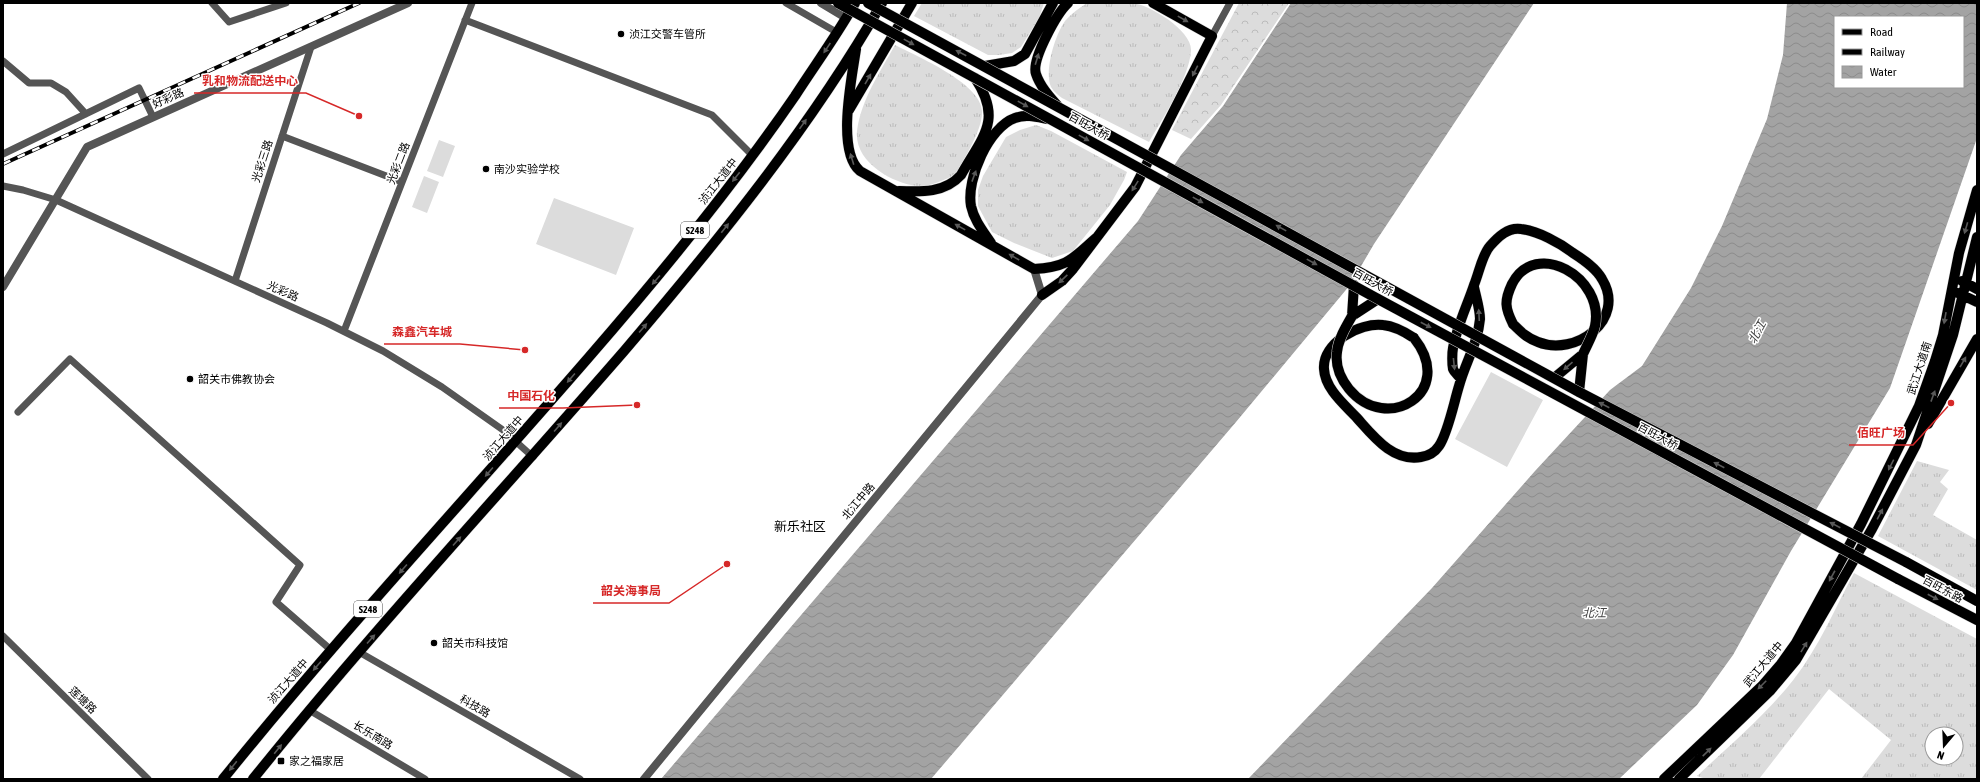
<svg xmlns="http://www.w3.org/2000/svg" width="1980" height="782" viewBox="0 0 1980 782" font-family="'Asap Condensed','Noto Sans SC',sans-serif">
  <defs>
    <pattern id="grass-tufts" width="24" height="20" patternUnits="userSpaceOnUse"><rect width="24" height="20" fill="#dcdcdc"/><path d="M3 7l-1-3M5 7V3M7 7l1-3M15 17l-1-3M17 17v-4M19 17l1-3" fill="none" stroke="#bbb"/></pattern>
    <pattern id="forest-crowns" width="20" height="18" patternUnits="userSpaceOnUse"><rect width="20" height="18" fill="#dcdcdc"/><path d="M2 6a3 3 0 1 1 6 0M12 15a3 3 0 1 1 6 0" fill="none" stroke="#bbb"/></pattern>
    <pattern id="water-waves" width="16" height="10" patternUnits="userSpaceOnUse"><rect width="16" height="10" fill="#a3a3a3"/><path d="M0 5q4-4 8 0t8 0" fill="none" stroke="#8b8b8b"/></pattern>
  </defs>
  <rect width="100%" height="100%" fill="#fff"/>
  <path fill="url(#grass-tufts)" fill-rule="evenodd" d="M922,3H1044L1039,18L1021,47L1012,53L999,55H988L914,16Z
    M1087,3C1102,3 1118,1 1133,3C1150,5 1193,31 1191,51C1189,78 1163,118 1149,142L1062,98C1058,95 1054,92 1051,87C1044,71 1055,35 1065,21C1071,14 1079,8 1087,3Z
    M895,45C916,56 981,83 982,111C983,129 964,159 955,175C943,180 931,187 917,186C892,183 854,162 857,131C861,100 880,72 895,45Z
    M1036,125L1051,131L1127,172L1124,180L1110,205L1073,251L1052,258L1014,243L992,232L978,206V190L983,176L1006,137L1020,130Z
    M1917,461L1949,470L1940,482L1948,489L1933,515L1977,540V590L1878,536Z
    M1854,573L1977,639V779H1861L1891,740L1829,689L1759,779H1706L1697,776C1730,745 1766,715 1794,679C1819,647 1835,608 1854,573ZM1932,734H1956V758H1932Z"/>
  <path fill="url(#forest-crowns)" d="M1239,3H1289L1221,105L1191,139L1172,130Z"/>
  <path fill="#dcdcdc" d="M439,140L455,146L443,177L427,171Z
    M424,176L439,182L427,213L412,207Z
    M554,198L634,228L616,275L536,244Z
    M1491,372L1543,400L1507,467L1455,439Z"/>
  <path fill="url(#water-waves)" fill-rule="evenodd" d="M1291,3H1534L1374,244L1350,285L1236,422L931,779H661L1138,221L1181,155L1223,106Z
    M1787,3H1977V138L1890,388L1791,551L1733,655L1697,705L1619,779H1248L1432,588L1535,471L1610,390L1642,366L1691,288L1722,226L1767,119L1783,55ZM1835,17H1963V87H1835Z"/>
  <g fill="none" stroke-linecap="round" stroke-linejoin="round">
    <g stroke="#dbdbdb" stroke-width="11">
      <path id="primary" d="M856,49C852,77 836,151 860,171L1034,269C1068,267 1072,259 1096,238
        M985,66L1014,61L1025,54L1053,3
        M1057,105C1049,96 1040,86 1036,74C1031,60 1057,13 1068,3
        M849,110L912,3
        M899,191C922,192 945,193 961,175C983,136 1003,120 975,78
        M991,243C983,231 974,220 971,206C966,179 989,127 1015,118C1026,114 1037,117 1048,119
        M1962,281L1977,289
        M1958,293L1977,302
        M1042,295L1062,281L1073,269L1135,187L1212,36L1153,3
        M1352,316L1378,299
        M1352,316L1354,285
        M1414,338C1405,332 1394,326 1383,325C1360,322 1322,343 1324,369C1325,389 1345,405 1357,418C1374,437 1393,462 1421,457C1428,456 1435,452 1439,446C1448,433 1454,402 1459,386C1465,363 1478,343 1480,319C1480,309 1476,297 1474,287
        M1554,378L1583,354
        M1461,379C1459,376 1454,372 1453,369C1452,364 1452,353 1453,348C1457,326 1467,306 1474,285C1479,273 1482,255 1490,246C1498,237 1508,227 1521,229C1538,231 1560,243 1573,253C1584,260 1596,268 1602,279C1627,320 1575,357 1538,342C1527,338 1521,332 1513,324
        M1579,392L1583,354
        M1928,424L1977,339
        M1906,562L1977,601
        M1898,579L1977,620
        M223,779C340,634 467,498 589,357C662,273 732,188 795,96C815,65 837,35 855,3
        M253,779C372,631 501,493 625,350C718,241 810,128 882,3
        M1664,779L1762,686L1781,664L1796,643L1861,524L1919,406L1935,361L1943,335L1959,253L1977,190
        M1679,779L1770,691L1796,660L1872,529L1916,445L1953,335L1977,237"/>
    </g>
    <path stroke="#555" stroke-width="7" d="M212,3L229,22L286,3
      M786,3L838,33
      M465,20L712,115L753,156
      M1212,36L1230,3
      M3,61L29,83H51L66,92L86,114
      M282,136L402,182
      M3,154L139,88L153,117
      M3,186L23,190L56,200L327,323L383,351L442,387L503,430L533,457
      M235,281L311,47
      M344,331L472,3
      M18,412L70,359L300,565L276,602L331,650
      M3,636L148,779
      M359,652L580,779
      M309,710L425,779"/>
    <path stroke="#555" stroke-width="8" d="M821,3L846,18
      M3,287L87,147L408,3
      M644,779L1042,295L1034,269"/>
    <use href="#primary" stroke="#000" stroke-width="10"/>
    <g stroke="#000" stroke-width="4">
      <path id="rail" d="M3,164L359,3"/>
    </g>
    <use href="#rail" stroke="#fff" stroke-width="2.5" stroke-dasharray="8" stroke-linecap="butt"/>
    <g stroke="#dbdbdb" stroke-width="11" stroke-linecap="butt">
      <path id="primary-bridge" d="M838,3L1378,299L1898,579
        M868,3L1579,392L1906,562
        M1352,316C1346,327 1338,339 1337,352C1335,366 1341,379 1349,389C1387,435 1457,392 1414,338
        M1513,324C1505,308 1504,301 1512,284C1535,238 1605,277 1595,326C1593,335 1587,345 1583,354"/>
    </g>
    <use href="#primary-bridge" stroke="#000" stroke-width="10"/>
  </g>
  <defs><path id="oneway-solid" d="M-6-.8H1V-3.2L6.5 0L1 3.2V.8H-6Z"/></defs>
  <g fill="#595959">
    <use href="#oneway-solid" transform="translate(1183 19) rotate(29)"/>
    <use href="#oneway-solid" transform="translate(909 42) rotate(29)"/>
    <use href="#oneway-solid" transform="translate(827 48) rotate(124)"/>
    <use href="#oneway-solid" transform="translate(961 53) rotate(-152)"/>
    <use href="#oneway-solid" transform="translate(1037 59) rotate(-73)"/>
    <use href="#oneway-solid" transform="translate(1195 71) rotate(117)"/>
    <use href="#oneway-solid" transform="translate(868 79) rotate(-60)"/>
    <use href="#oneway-solid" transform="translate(1023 104) rotate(29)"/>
    <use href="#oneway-solid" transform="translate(803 124) rotate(-55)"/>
    <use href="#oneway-solid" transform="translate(1084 138) rotate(29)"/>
    <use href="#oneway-solid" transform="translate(852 159) rotate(-107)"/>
    <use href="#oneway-solid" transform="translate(974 176) rotate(-70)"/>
    <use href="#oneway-solid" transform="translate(736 177) rotate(128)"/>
    <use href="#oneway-solid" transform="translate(1135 186) rotate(122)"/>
    <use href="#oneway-solid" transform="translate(1198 200) rotate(29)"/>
    <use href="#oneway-solid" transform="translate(960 227) rotate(-151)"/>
    <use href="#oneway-solid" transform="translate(725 228) rotate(-52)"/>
    <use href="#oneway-solid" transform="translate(1281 228) rotate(-151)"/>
    <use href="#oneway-solid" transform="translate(1966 228) rotate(106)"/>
    <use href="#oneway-solid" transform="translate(1014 257) rotate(-150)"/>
    <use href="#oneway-solid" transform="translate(1312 262) rotate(29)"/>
    <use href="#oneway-solid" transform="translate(1063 279) rotate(137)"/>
    <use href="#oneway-solid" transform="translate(656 280) rotate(131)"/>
    <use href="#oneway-solid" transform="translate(1479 315) rotate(-93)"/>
    <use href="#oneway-solid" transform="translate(1945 318) rotate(100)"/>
    <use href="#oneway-solid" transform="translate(1426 325) rotate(28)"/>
    <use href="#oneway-solid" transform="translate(643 328) rotate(-49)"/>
    <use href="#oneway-solid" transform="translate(1963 362) rotate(-60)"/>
    <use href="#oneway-solid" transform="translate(1454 364) rotate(84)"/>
    <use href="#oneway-solid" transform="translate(1568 366) rotate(139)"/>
    <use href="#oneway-solid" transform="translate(571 378) rotate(131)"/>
    <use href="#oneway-solid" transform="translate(1933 396) rotate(-70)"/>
    <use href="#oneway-solid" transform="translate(1604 405) rotate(-153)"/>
    <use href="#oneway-solid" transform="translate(558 427) rotate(-49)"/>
    <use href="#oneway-solid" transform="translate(1719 465) rotate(-153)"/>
    <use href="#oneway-solid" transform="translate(1891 465) rotate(117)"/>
    <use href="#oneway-solid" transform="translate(489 472) rotate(131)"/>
    <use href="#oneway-solid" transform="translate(1880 514) rotate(-62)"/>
    <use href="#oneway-solid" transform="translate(1835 525) rotate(-153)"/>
    <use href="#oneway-solid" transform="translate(457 541) rotate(-48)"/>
    <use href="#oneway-solid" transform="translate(403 569) rotate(131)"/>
    <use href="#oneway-solid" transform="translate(1832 576) rotate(119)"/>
    <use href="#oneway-solid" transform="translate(1933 597) rotate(28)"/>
    <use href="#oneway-solid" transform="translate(371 639) rotate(-48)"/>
    <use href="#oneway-solid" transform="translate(1804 647) rotate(-59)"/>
    <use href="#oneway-solid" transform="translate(317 666) rotate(131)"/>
    <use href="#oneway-solid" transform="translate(1762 685) rotate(135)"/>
    <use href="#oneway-solid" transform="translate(278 749) rotate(-51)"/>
    <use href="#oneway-solid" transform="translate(1707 752) rotate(-44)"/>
    <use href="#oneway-solid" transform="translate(233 766) rotate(129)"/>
  </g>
  <g fill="#000" stroke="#fff" stroke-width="1.5">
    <circle cx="621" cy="34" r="4"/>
    <circle cx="486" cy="169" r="4"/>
    <circle cx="190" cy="379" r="4"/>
    <circle cx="434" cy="643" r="4"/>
    <rect x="277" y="757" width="8" height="8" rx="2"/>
  </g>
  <g text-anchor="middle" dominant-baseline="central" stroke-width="3" stroke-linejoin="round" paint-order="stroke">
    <g fill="#fff" stroke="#4c4c4c" stroke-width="1">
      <rect x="681" y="222" width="28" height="16" rx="3"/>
      <rect x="354" y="601" width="28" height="16" rx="3"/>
    </g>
    <g font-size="10" font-weight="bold" fill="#000">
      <text x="695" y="230">S248</text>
      <text x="368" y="609">S248</text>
    </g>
    <g font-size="11" fill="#000" stroke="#fff" text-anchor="start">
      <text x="629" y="34">浈江交警车管所</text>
      <text x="494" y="169">南沙实验学校</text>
      <text x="198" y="379">韶关市佛教协会</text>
      <text x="442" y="643">韶关市科技馆</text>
      <text x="289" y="761">家之福家居</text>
    </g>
    <g font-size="11" fill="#000" stroke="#fff">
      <text transform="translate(168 98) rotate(-24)">好彩路</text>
      <text transform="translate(1089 126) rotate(29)">百旺大桥</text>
      <text transform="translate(262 161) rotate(-72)">光彩三路</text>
      <text transform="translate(398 163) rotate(-69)">光彩二路</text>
      <text transform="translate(718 181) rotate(-52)">浈江大道中</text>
      <text transform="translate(1373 282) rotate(29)">百旺大桥</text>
      <text transform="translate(283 291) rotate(24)">光彩路</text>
      <text transform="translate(1919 368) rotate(-72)">武江大道南</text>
      <text transform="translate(1658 436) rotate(28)">百旺大桥</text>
      <text transform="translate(503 438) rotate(-49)">浈江大道中</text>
      <text transform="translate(858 501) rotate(-50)">北江中路</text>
      <text transform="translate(1943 589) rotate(28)">百旺东路</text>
      <text transform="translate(1763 664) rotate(-50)">武江大道中</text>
      <text transform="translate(288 681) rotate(-49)">浈江大道中</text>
      <text transform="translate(83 700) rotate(44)">莲塘路</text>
      <text transform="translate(475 706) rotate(30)">科技路</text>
      <text transform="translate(373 735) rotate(31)">长乐南路</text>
    </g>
    <g font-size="12" font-style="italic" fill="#444" stroke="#fff">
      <text transform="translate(1757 332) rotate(-61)">北江</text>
      <text x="1594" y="613">北江</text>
    </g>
    <g font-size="13" fill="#000" stroke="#fff">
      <text x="800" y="526">新乐社区</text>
    </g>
  </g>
  <path fill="none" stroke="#d62828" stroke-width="1.5" d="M359 116L306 93H194M525 350L460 344H384M637 405L563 408H499M1951 403L1913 445H1849M727 564L669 603H593"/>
  <g fill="#d62828" stroke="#fff" stroke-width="1.5">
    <circle cx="359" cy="116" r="4"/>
    <circle cx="525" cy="350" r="4"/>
    <circle cx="637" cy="405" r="4"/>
    <circle cx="1951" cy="403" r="4"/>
    <circle cx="727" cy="564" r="4"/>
  </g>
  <g font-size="12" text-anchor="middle" font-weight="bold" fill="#d62828" stroke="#fff" stroke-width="3" stroke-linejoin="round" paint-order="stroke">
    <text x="250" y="85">乳和物流配送中心</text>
    <text x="422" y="336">森鑫汽车城</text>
    <text x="531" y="400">中国石化</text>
    <text x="1881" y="437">佰旺广场</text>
    <text x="631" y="595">韶关海事局</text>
  </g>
  <rect width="1980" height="782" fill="none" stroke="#000000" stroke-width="8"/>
  <rect x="1834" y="16" width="130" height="72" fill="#ffffff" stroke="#999999"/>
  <rect x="1842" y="29" width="20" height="6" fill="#000000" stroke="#999999"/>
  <text x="1870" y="36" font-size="12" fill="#000000">Road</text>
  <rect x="1842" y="49" width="20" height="6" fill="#000000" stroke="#999999"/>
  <text x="1870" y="56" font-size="12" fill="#000000">Railway</text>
  <rect x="1842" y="66" width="20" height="12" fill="url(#water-waves)" stroke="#999999"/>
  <text x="1870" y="76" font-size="12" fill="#000000">Water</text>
  <g transform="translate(1944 746) rotate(199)"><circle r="19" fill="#ffffff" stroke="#999999"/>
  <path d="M0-3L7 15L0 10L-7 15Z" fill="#000000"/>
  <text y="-6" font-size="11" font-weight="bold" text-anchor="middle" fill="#000000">N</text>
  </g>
</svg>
